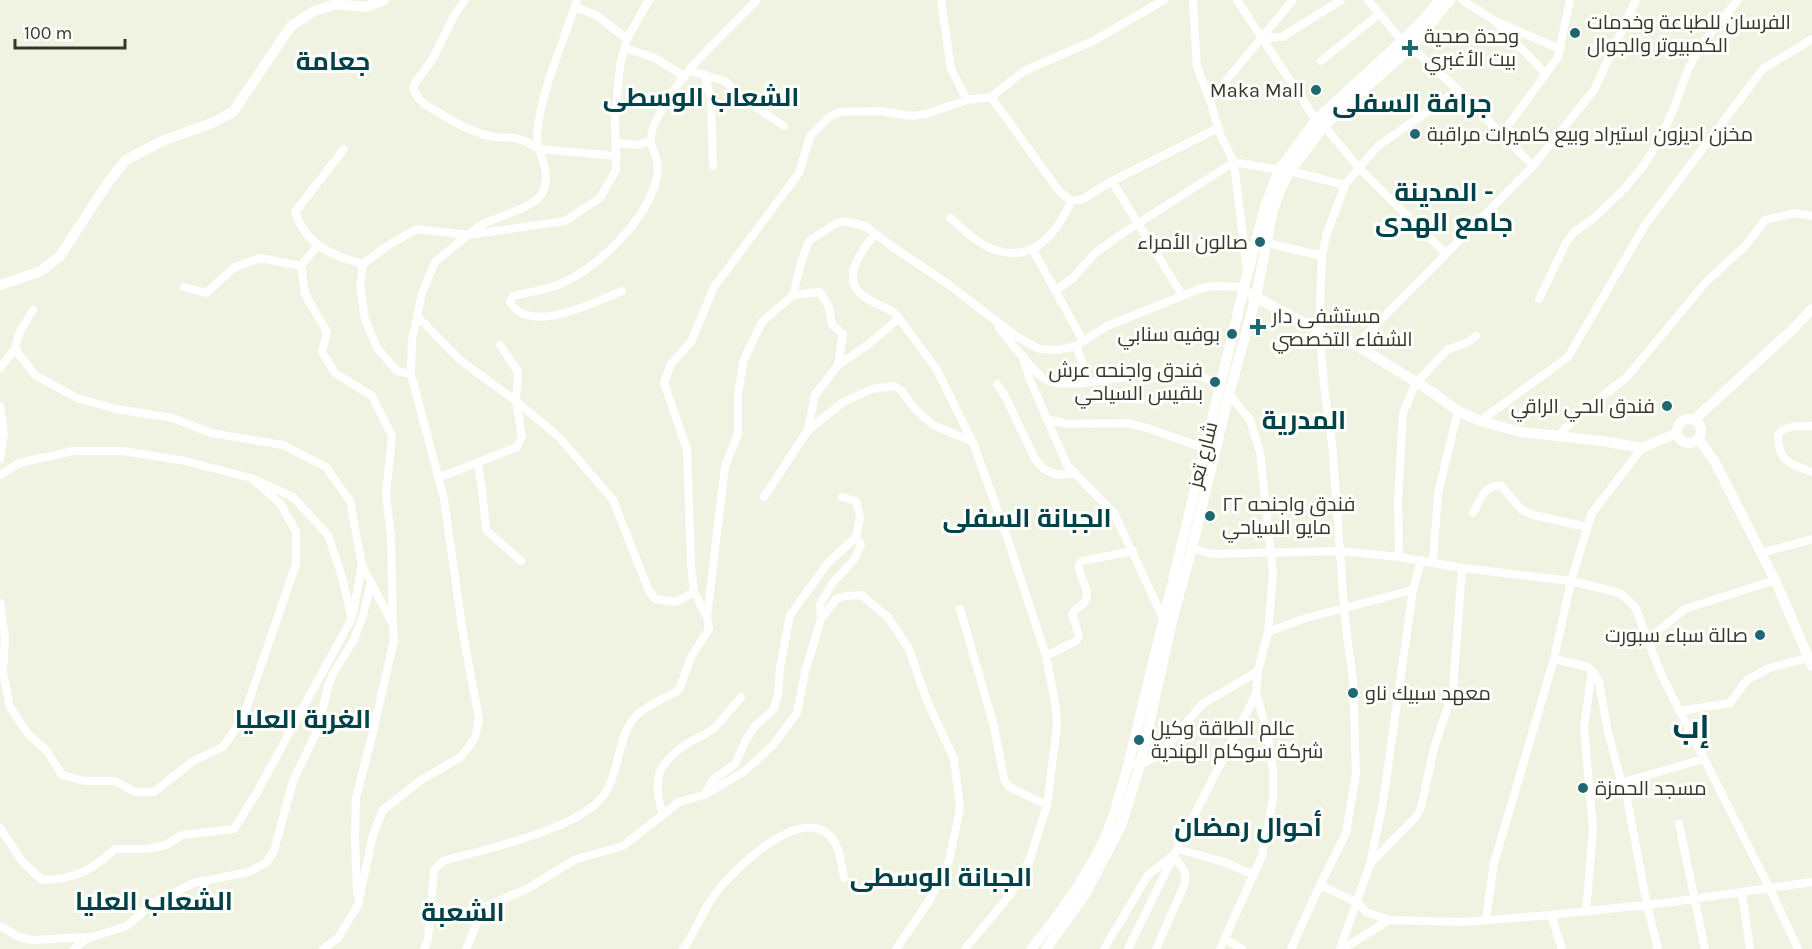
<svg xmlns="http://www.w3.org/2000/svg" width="1812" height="949" viewBox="0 0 1812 949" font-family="Karla,Cairo,sans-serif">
  <rect width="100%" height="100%" fill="#f0f3e1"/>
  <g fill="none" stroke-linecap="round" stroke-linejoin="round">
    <path stroke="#fff" stroke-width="8" d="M465,0L455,14L432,60L415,83L413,89L419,99L427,106L462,126L482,134L495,137L515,138L527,142L539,149L617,156
      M941,0L951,69L967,100
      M1193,0L1197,67L1210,100L1220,134L1234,162L1247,271
      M1237,0L1316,120L1324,126L1359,168L1445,253
      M1368,0L1402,41L1411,47L1458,90L1533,166
      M1462,0L1495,21L1560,49
      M575,7L596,15L627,39
      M1498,24L1546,74
      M1262,38L1282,37L1341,0
      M625,48L655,58L685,77
      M1321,61L1379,14
      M690,71L725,81L740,96L784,126
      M704,74L711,99L713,166
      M991,97L1059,191L1071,201L1083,199L1112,181L1218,128
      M1210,100L1293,0
      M1502,134L1558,57L1570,0
      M617,143L638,145L651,141
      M344,149L295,212C306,245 332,256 363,264
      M1290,171L1345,185
      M1112,181L1182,295
      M950,218C961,227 971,238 984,245C1026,268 1055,239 1071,201
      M875,234C858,255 837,283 871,301C882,307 891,308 899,318L937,370L974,445L1007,537L1046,656L1056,708L1057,726L1047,805L1030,859L1010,895L965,949
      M1267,243L1322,256
      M1033,250L1083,341
      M301,266L305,294L327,332L322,352L335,373L372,396L392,436L386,494L391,538L393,625
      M184,287L206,293L235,267L260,258L301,266L318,245
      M622,291C595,302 530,336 510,302L513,296C528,292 544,290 558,285C597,269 649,219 657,176C660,158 653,156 651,141C650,133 655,122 659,115C681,70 723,36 757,0
      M1055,291L1073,278L1094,254L1120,235L1234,162L1279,170
      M793,295L802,259L809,241L835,224L844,221L865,226L893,247L945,282L1016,336L1039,349L1058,350L1076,346L1107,326L1199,289L1213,286L1245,287
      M1539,299L1566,243L1574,232L1594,218L1625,188L1644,165L1659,140L1673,111L1688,69L1708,36L1738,0
      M417,316L460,360L516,401L559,437L613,500L649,591L655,599L676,602L694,592
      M999,328C1009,340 1033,372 1045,379C1069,394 1145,369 1177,371C1191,371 1207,380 1220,384
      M1356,345L1533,166L1594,90L1636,0
      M1076,346L1090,382
      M1022,355L1030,380L1067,465L1114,513L1163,618L1166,619
      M0,368L15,349
      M411,374L397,371L377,348L365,319L360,286L363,264L390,244L417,229L468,235C473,231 478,227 483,224C497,217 532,208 541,195C555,173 535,152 537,133C542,87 563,44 577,0
      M997,384L1005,396L1035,459L1044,469L1057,475L1076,473
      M0,406L4,434L0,459
      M1047,419L1067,424L1127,423L1147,428L1204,448
      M1480,421L1568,357L1645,225L1763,69L1812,39
      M1812,426C1800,427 1785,424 1778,435C1778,462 1790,464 1812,472
      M808,430L842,403L872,389L894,386L901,390L914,408L933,425L971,441
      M1557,437L1579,414L1627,377L1706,282L1746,245L1765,220L1796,213L1812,216
      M478,463L483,498L486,530L521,561
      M0,475L19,463L74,451H123L185,461L251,478L293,497L328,535L342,577L351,615
      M438,478L517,447L522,436L516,401L518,372L500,345
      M764,497L808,430L815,395L838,365L869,344L899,318
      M1473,513C1480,501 1484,484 1501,486L1522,510L1533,515L1587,527
      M1192,548L1212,554L1340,551L1399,557L1462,568L1571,581L1620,593L1635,607L1661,674L1770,889L1798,949
      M1761,553L1812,539
      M1399,557L1398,501L1403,413L1416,383L1447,350L1466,343L1476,336
      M1433,562L1438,493L1458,411
      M0,603L5,638L3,672L10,707L28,734L47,751L62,775L85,781H115L135,792H154L193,761L223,747L243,718L296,564V532L280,503L251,478
      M960,609L994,726L1004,779L1009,787L1047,805
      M707,617L725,466L738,434V393L744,359L762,322L793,295L820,292L829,307L832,325L843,334L838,365
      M821,619L820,604L834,581L854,560L861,545L856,537
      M1268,632L1306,618L1413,590
      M1647,640L1685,609L1775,580
      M1046,656L1076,641L1079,637L1072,614C1075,608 1082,607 1085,601C1092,590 1077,576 1079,564L1082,561L1133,551
      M1554,659L1588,667L1595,674L1599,682L1608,732L1621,781
      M1679,711L1730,703L1747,680L1769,668L1808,658
      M1129,762L1140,765L1155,757L1174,738L1201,705L1258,671
      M1624,782L1647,905L1658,949
      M1588,788L1624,782L1704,759
      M706,792L713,780L735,764L746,740L755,726L773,710L778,695L780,668L790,615L828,563L856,537L860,517L856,501L842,497
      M663,815C652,779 656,764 688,743C696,738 706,735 713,729C723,720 732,707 741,697
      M1679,824L1705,949
      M0,828L22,861L42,880C75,879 91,871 115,849H147L166,845L182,835L234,829L256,794L352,618L362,565L350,501L326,467L283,445L211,433L173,418L116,409L77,398L35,375L15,349L19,333L33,310
      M1177,849L1224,862L1254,875
      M1370,864L1383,802L1413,590L1421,560
      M1320,885L1358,903L1366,912L1389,920L1462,922L1551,915L1672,902L1812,882
      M357,893L355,836L356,798L373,732L394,640L393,625L362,565
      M1742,893L1750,949
      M1586,912L1593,829L1584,727L1592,671
      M1551,915L1562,949
      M1486,919L1494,863L1554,659L1571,581L1592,513L1642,448
      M2,927L19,937L31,940L88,937
      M1225,939L1242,949
      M74,949L86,939L127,926L152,904L193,883L249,872L267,862L274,851L293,781L318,729L328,686L334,672L354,640L363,616L371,583
      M323,949L338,938L358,905L373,835L383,810L421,780L461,757L475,738L479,719L463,634L444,499L411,374L412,340L422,293L435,262L468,235L565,221L600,198L616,170L615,119L620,65L627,39L649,0
      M424,949L428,939L434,870L443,861C483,850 579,829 603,796C621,772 616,737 636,716C645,706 667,697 679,690L691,657L709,629L707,617L694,592L691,565L687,449L664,383L671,364L691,342L714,287L799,173L810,136L829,117L839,112L880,111L912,116L926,114L967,100L991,97L1024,71L1093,41L1164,0
      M466,949L484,907L527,889L576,859L623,846L679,802L704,795L745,771L773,745L797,713L805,672L821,619L836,599L845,596L861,595L888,617L909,649L927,701L954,759L960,808L949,861L929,901L896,949
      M683,949C695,933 701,914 713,897C729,873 793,811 825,832C840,841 841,863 844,878
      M1104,949L1148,875L1174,855L1185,873V883L1156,949
      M1128,949L1174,855L1256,694
      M1220,949L1262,856L1273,799V769L1267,730L1256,694L1258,671L1268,632L1273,574L1260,452L1250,420L1229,394
      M1291,949L1320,885L1346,833L1356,774L1353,680L1345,620L1332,442L1325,394L1319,331L1322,256L1327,233L1345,185L1359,168L1378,146L1458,90
      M1340,949L1370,864L1415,818L1421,808L1434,748L1453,691L1462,568
      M1343,949L1389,920"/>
    <path stroke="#fff" stroke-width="10" d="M0,285L41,271L60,256L109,181L126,160L162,141L212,123L233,112L291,26L314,11L336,4L366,7L384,0
      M1250,294L1319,331L1356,345L1429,390L1458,411L1480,421L1521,432L1602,441L1642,448L1677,433
      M1677 431a12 12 0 1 1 24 0a12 12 0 1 1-24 0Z
      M1694,420L1794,328L1812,309
      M1699,440L1715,462L1775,580L1812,666
      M1031,949C1059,916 1084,880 1103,842C1115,817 1121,788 1129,762L1247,275L1265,207L1279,170L1316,120L1402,41L1427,16L1439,0
      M1046,949L1086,893L1121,826L1140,765L1172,621L1192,548L1229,394L1256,296L1273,210L1280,190L1290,171L1324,126L1411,47L1450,0"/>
  </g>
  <g fill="#1d6871" stroke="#fefffb" stroke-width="2">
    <circle cx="1575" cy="33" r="6"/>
    <path d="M1407 39h6v6h6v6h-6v6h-6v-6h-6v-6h6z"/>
    <circle cx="1316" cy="90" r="6"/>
    <circle cx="1415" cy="134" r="6"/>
    <circle cx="1260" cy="242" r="6"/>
    <path d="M1255 318h6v6h6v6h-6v6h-6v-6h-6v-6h6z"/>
    <circle cx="1232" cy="334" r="6"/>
    <circle cx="1215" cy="382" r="6"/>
    <circle cx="1667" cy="406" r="6"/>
    <circle cx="1210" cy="516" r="6"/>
    <circle cx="1760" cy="635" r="6"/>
    <circle cx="1353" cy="693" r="6"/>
    <circle cx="1139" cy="740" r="6"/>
    <circle cx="1583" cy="788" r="6"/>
  </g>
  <g text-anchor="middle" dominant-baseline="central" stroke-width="6" stroke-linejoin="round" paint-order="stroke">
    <g font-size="20" fill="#35362f" stroke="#fefffb" text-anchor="start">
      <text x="1587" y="22">الفرسان للطباعة وخدمات<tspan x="1587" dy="23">الكمبيوتر والجوال</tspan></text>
      <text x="1424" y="36">وحدة صحية<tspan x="1424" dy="23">بيت الأغبري</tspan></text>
      <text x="1304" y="90" text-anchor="end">Maka Mall</text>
      <text x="1427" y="134">مخزن اديزون استيراد وبيع كاميرات مراقبة</text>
      <text x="1248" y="242" text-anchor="end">صالون الأمراء</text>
      <text x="1272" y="316">مستشفى دار<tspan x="1272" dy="23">الشفاء التخصصي</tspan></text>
      <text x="1220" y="334" text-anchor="end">بوفيه سنابي</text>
      <text x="1203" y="370" text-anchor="end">فندق واجنحه عرش<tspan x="1203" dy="23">بلقيس السياحي</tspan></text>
      <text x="1655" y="406" text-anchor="end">فندق الحي الراقي</text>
      <text x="1222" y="504">فندق واجنحه ٢٢<tspan x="1222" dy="23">مايو السياحي</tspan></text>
      <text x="1748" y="635" text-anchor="end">صالة سباء سبورت</text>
      <text x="1365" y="693">معهد سبيك ناو</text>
      <text x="1151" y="728">عالم الطاقة وكيل<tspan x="1151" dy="23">شركة سوكام الهندية</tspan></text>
      <text x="1595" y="788">مسجد الحمزة</text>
    </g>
    <g font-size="20" fill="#35362f" stroke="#fefffb">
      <text transform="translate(1203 455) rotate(-76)">شارع تعز</text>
    </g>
    <g font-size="26" font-weight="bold" fill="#004249" stroke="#fefffb">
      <text x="333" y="61">جعامة</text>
      <text x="701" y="97">الشعاب الوسطى</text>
      <text x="1412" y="103">جرافة السفلى</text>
      <text x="1444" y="192">المدينة -<tspan x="1444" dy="30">جامع الهدى</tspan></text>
      <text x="1304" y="420">المدرية</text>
      <text x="1027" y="518">الجبانة السفلى</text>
      <text x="303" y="719">الغربة العليا</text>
      <text x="1248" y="827">أحوال رمضان</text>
      <text x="941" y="877">الجبانة الوسطى</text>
      <text x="154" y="901">الشعاب العليا</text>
      <text x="463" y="912">الشعبة</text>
    </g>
    <g font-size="32" font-weight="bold" fill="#004249" stroke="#fefffb">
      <text x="1691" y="727">إب</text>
    </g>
  </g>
  <path d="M15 39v9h110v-9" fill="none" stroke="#35362f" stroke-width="3"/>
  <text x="24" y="39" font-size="18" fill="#35362f" stroke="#fefffb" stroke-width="4.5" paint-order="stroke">100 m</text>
</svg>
